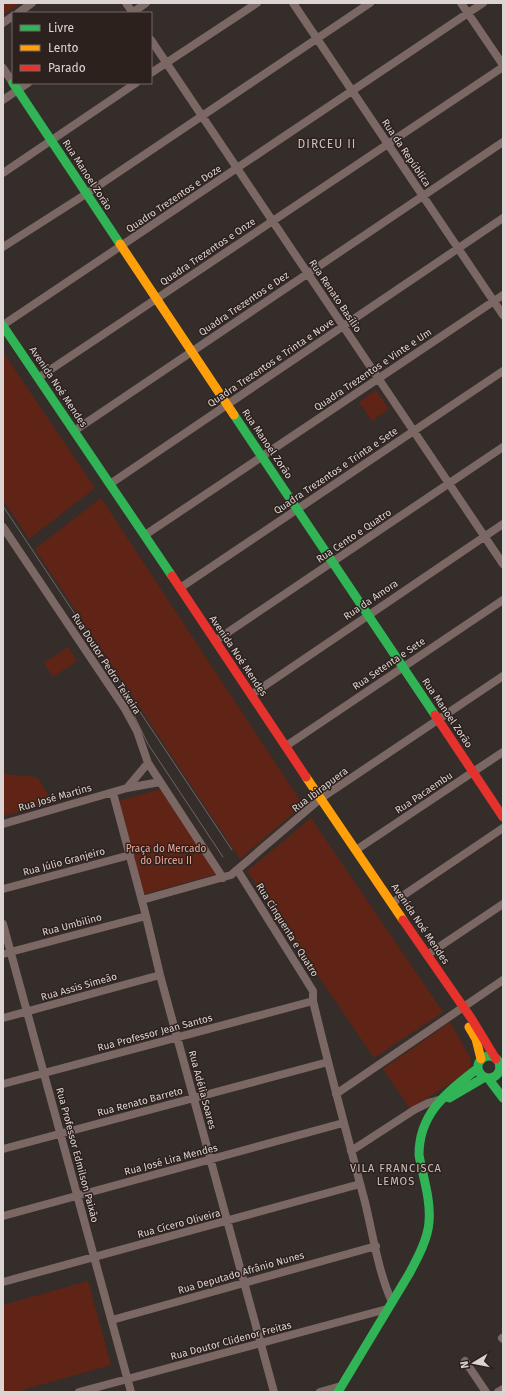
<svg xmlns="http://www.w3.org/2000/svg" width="506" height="1395" viewBox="0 0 506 1395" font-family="'Fira Sans',sans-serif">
  <rect width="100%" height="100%" fill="#342d2a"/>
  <path fill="#602416" d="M3,3H20L3,15Z
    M3,352L95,488L29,539L3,500Z
    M376,390L389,409L372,421L359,402Z
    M101,498L303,805L240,859L35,549Z
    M68,647L77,661L53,677L44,663Z
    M3,774L37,777L54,803L3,816Z
    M160,789L217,874L144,894L119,801Z
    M311,818L443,1012L374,1058L247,871Z
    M450,1022L471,1059L470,1071L410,1109L383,1069Z
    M88,1281L111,1365L15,1392H3V1305Z"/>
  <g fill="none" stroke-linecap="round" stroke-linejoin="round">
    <path stroke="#7b6864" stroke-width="8" d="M126,3L133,13
      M293,3L503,315
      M461,3L503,65
      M18,13L32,3
      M132,13L146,3
      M3,23L13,16
      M151,40L503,564
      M3,68L13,83
      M151,73L257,3
      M3,100L28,83
      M3,173L136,83
      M3,247L86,194L370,3
      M3,325L483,3
      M38,378L503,67
      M74,431L503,142
      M110,484L503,218
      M3,527L125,709L137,731L148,763L223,878
      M145,535L503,295
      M180,588L503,371
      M215,641L503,447
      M251,695L503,524
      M286,746L503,600
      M127,788L148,763
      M113,793L146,916L160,975L274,1392
      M3,824L127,788L160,782
      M356,850L503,752
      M238,871L313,991V1001C329,1068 347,1135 365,1202C373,1235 378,1271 392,1302
      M3,889L130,855
      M142,900L231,875L320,799L503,676
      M392,903L503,828
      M3,924L131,1392
      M3,954L146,916
      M427,955L503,904
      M3,1018L160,975
      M499,1066L503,1063
      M3,1084L313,1001
      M336,1094L503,980
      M3,1149L328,1062
      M351,1151L414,1110L428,1103L442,1099
      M3,1216L343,1123
      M3,1282L360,1184
      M112,1320L376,1246
      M502,1338L503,1339
      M465,1361L486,1392
      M79,1392L387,1309
      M320,1392L341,1386
      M498,1392L503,1389"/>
    <path stroke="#30b455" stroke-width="9" d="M13,83L120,244
      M3,326L172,576
      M234,415L435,715
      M478 1067a11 11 0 1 1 22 0a11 11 0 1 1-22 0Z
      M488,1078L503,1098
      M449,1098L485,1077
      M338,1392L409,1274C417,1259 428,1239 429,1222C431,1200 423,1177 419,1155C419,1112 448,1092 478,1068"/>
    <path stroke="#ff9f0a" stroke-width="9" d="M120,244L234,415
      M306,777L403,920
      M469,1027L476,1039L481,1059"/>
    <path stroke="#e5322d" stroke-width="9" d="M172,576L306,777
      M435,715L503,817
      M403,920L471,1018L496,1059"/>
    <path stroke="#716662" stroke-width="1" d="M3,506L232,850
      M127,701L148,744L223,857"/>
  </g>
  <g text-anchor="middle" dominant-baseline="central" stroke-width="3" stroke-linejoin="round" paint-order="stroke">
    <g font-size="10" fill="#dcd4d2" stroke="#2d211e">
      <text transform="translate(406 153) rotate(56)">Rua da República</text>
      <text transform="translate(87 175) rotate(57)">Rua Manoel Zorão</text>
      <text transform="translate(174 199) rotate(-34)">Quadro Trezentos e Doze</text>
      <text transform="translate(208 252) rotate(-34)">Quadra Trezentos e Onze</text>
      <text transform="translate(335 296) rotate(56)">Rua Renato Basílio</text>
      <text transform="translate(244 304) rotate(-34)">Quadra Trezentos e Dez</text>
      <text transform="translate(271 363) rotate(-34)">Quadra Trezentos e Trinta e Nove</text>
      <text transform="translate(373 370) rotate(-34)">Quadra Trezentos e Vinte e Um</text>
      <text transform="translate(58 387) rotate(56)">Avenida Noé Mendes</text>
      <text transform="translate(267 444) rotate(56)">Rua Manoel Zorão</text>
      <text transform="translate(336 471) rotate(-34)">Quadra Trezentos e Trinta e Sete</text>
      <text transform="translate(354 536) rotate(-34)">Rua Cento e Quatro</text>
      <text transform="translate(371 600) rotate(-34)">Rua da Amora</text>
      <text transform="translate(238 656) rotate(56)">Avenida Noé Mendes</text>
      <text transform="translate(106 664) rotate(57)">Rua Doutor Pedro Teixeira</text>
      <text transform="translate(389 664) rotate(-34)">Rua Setenta e Sete</text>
      <text transform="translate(447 713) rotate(56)">Rua Manoel Zorão</text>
      <text transform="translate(320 790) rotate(-37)">Rua Ibirapuera</text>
      <text transform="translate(424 793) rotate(-34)">Rua Pacaembu</text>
      <text transform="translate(55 798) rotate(-16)">Rua José Martins</text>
      <text transform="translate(64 862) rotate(-15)">Rua Júlio Granjeiro</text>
      <text transform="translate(420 924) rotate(56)">Avenida Noé Mendes</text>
      <text transform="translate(72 925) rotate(-15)">Rua Umbilino</text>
      <text transform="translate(287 930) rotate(58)">Rua Cinquenta e Quatro</text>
      <text transform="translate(79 987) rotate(-16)">Rua Assis Simeão</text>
      <text transform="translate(155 1033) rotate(-15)">Rua Professor Jean Santos</text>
      <text transform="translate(202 1090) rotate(75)">Rua Adélia Soares</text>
      <text transform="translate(140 1102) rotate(-15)">Rua Renato Barreto</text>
      <text transform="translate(77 1155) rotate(75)">Rua Professor Edmilson Paixão</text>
      <text transform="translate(171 1160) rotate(-15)">Rua José Lira Mendes</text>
      <text transform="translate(179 1224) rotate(-15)">Rua Cícero Oliveira</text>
      <text transform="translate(241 1273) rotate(-16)">Rua Deputado Afrânio Nunes</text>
      <text transform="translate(231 1341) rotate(-15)">Rua Doutor Clidenor Freitas</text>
    </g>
    <g font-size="10" fill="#f4a996" stroke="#2d211e">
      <text x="166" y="849">Praça do Mercado<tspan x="166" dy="12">do Dirceu II</tspan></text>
    </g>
    <g font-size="11" letter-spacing="1" fill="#cebeba" stroke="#2d211e">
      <text x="396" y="1168">VILA FRANCISCA<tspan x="396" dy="13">LEMOS</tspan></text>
    </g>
    <g font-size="12" letter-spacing="1" fill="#cebeba" stroke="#2d211e">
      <text x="327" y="144">DIRCEU II</text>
    </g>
  </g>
  <rect width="506" height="1395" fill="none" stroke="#dcd4d2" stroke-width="8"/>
  <rect x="12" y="12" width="140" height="72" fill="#2d211e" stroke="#736966"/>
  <rect x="20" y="25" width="20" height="6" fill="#30b455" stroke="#736966"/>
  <text x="48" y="32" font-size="12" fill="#dcd4d2">Livre</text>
  <rect x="20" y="45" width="20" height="6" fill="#ff9f0a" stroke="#736966"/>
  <text x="48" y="52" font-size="12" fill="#dcd4d2">Lento</text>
  <rect x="20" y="65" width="20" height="6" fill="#e5322d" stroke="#736966"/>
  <text x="48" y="72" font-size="12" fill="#dcd4d2">Parado</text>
  <g transform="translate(474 1363) rotate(260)" stroke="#2d211e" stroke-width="3" paint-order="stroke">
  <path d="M0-3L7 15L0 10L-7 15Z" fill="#dcd4d2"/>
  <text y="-6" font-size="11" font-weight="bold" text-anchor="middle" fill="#dcd4d2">N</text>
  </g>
</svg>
